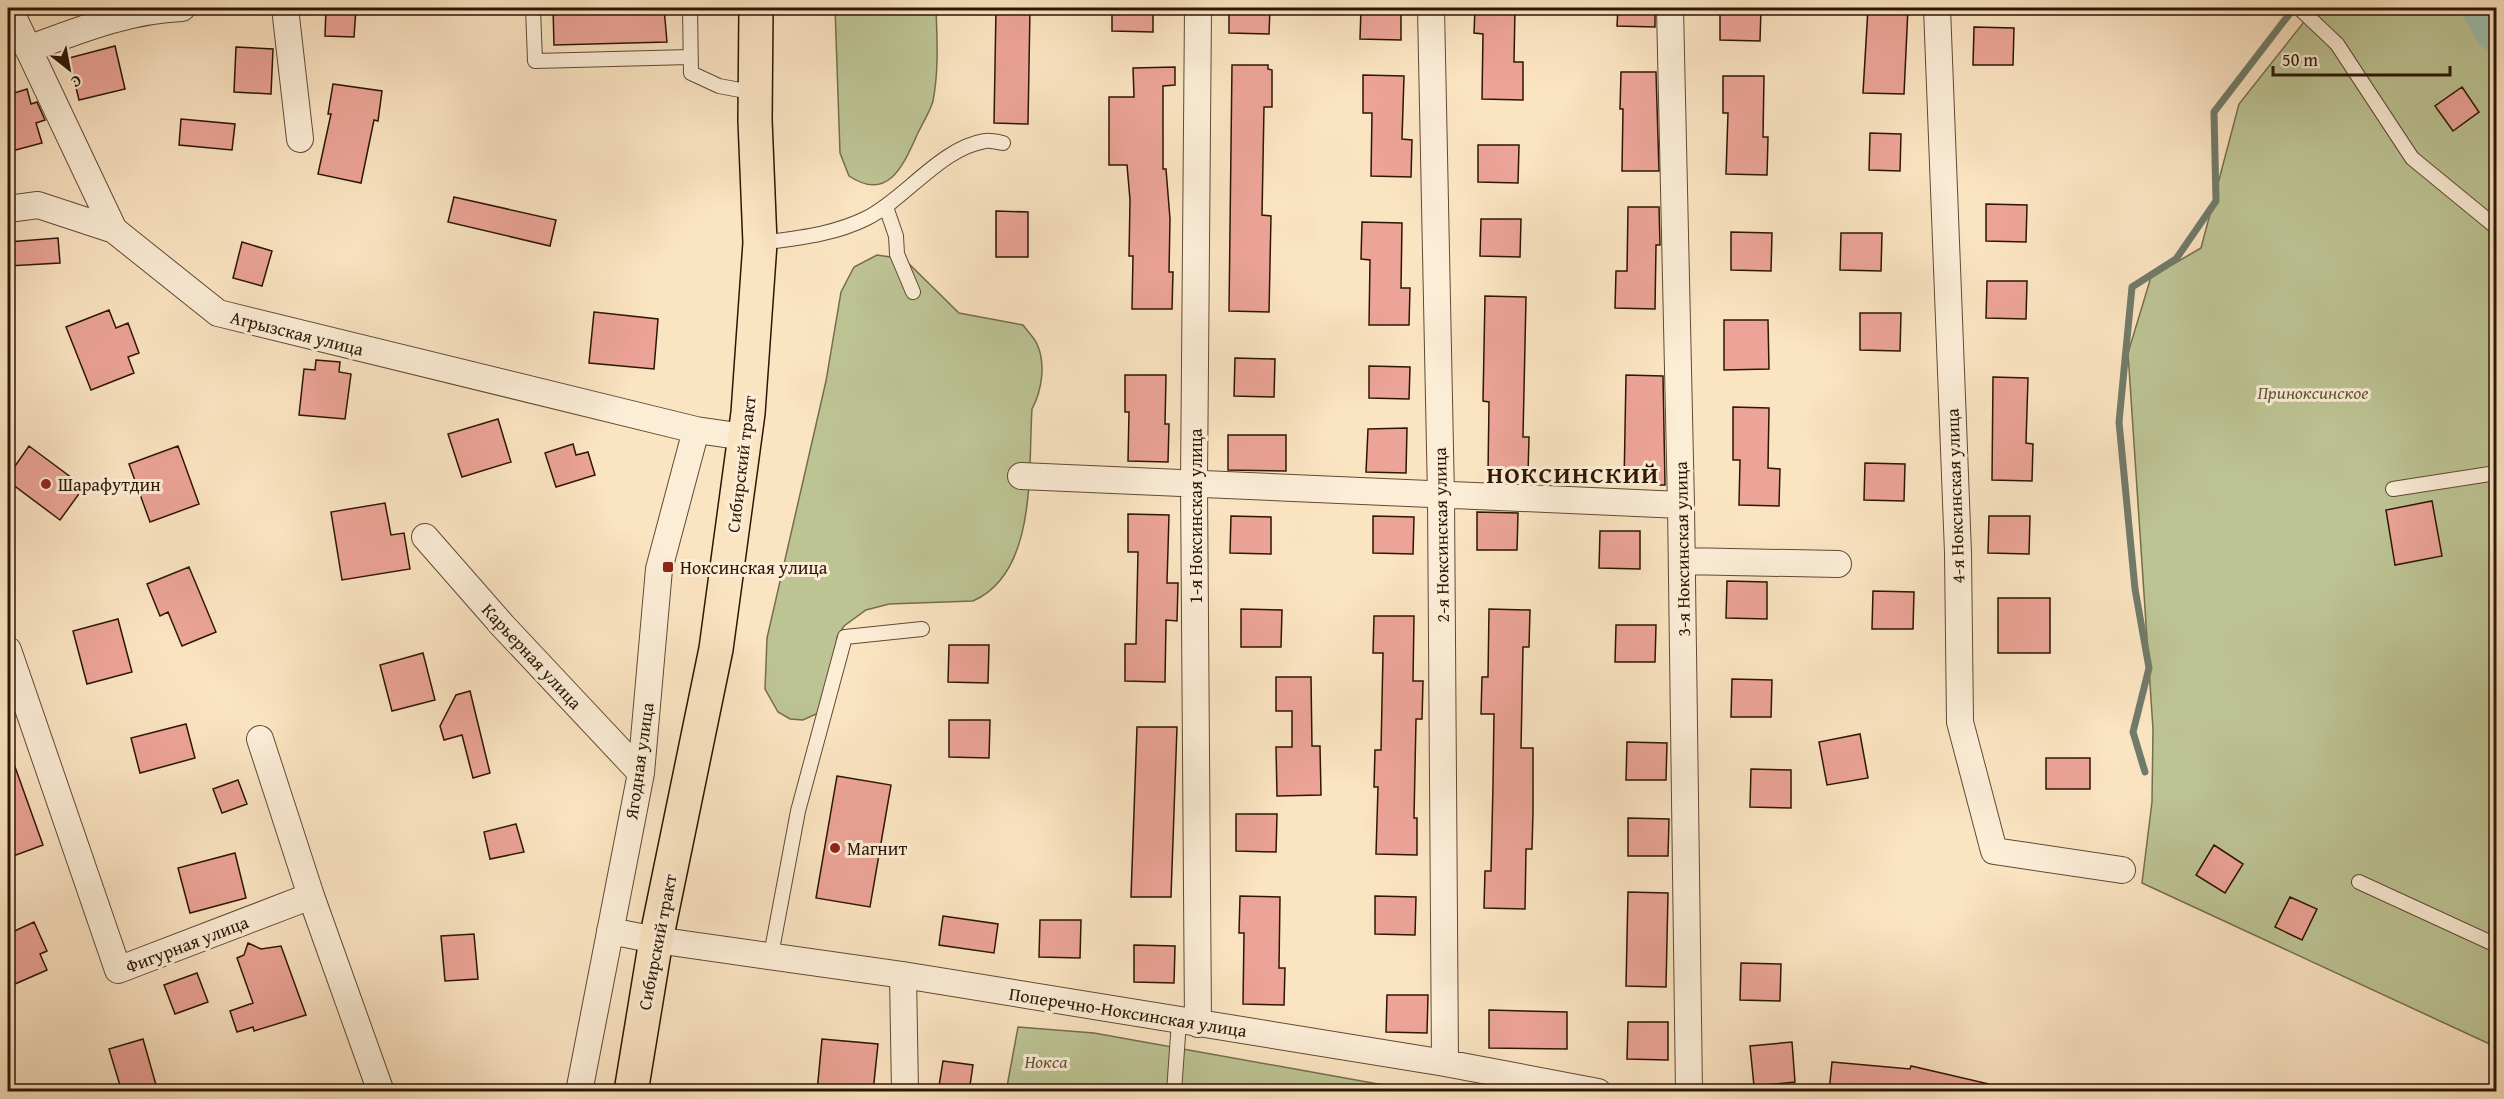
<svg xmlns="http://www.w3.org/2000/svg" width="2504" height="1099" viewBox="0 0 2504 1099" font-family="'Gentium Book Plus',serif">
  <rect width="100%" height="100%" fill="#fbe4c2"/>
  <filter id="stains"><feTurbulence type="fractalNoise" baseFrequency=".00333" numOctaves="4"/><feColorMatrix values="0 0 0 0 .2 0 0 0 0 .09 0 0 0 0 .02 0 0 0 .5 -.17"/></filter>
  <radialGradient id="worn" r=".72"><stop offset=".6" stop-color="#630" stop-opacity="0"/><stop offset="1" stop-color="#630" stop-opacity=".3"/></radialGradient>
  <path fill="#bdc494" stroke="#756d4c" stroke-width="1.5" d="M835,8H936C937,38 939,70 933,101C930,112 922,124 917,135C903,166 888,202 849,176L840,153Z
    M2315,8H2464L2496,59V1047L2142,883L2152,802L2153,729L2128,353L2151,277L2201,248L2239,104Z
    M877,255L904,259L959,313L1023,325C1027,331 1034,337 1037,344C1046,364 1042,390 1032,409C1028,469 1038,572 973,601L889,604L866,610L844,626L837,637L831,698L825,710L803,720L790,719L778,712L765,689L767,638L826,381L841,292L854,267Z
    M1018,1027L1094,1033L1417,1091L1006,1092Z"/>
  <g fill="none" stroke-linecap="round" stroke-linejoin="round">
    <path stroke="#717b6a" stroke-width="7" d="M2145,772L2133,732L2149,668L2135,589L2119,422L2132,287L2176,259L2216,201L2214,112L2294,8"/>
    <path stroke="#9fbfaf" stroke-width="42" d="M2483,8L2496,31"/>
  </g>
  <path fill="#eca498" stroke="#2d1603" stroke-width="1.5" d="M326,8H356L354,37L325,36Z
    M553,8H664L667,42L554,45Z
    M996,8H1030L1028,124L994,123Z
    M1112,8H1153V32L1112,31Z
    M1229,8H1270L1269,34L1229,33Z
    M1361,8H1401V40L1360,39Z
    M1475,8H1515L1514,62H1523V100L1482,99L1483,34L1474,33Z
    M1618,8H1655V27L1617,26Z
    M1720,8H1761L1760,41L1720,40Z
    M1868,8H1908L1904,94L1863,93Z
    M1974,27L2014,28L2013,65H1973Z
    M115,46L125,89L79,100L69,58Z
    M236,47L273,49L271,94L234,92Z
    M1232,65H1268V69L1272,70V107H1264L1262,215L1271,216L1269,312L1229,311Z
    M1175,67V85L1163,86V169H1166L1170,219L1169,272H1173L1172,309H1132L1133,256H1129L1130,200L1127,165H1109V97H1134L1133,68Z
    M1621,72H1656L1659,171H1622L1623,109H1620Z
    M1363,75L1404,76L1402,139L1412,140L1411,177L1371,176L1372,113H1363Z
    M1723,76H1764L1763,137H1768L1767,175L1726,174L1728,113H1723Z
    M333,84L382,91L378,121L374,120L361,183L318,174L331,114H328Z
    M2462,87L2479,112L2453,131L2435,106Z
    M27,89L31,104L37,102L45,120L36,123L42,143L8,152V95Z
    M181,119L235,124L232,150L179,145Z
    M1870,133L1901,134L1900,171L1869,170Z
    M1478,145H1519L1518,183L1478,182Z
    M454,197L556,220L550,246L448,222Z
    M1986,204L2027,205L2026,242L1986,241Z
    M1628,207H1659L1660,245H1656L1655,309L1615,308L1616,271H1627Z
    M996,211L1028,212V257H996Z
    M1481,219H1521L1520,257L1480,256Z
    M1362,222L1402,223L1401,288H1410L1409,325H1369L1370,260L1361,259Z
    M1731,232L1772,233L1771,271L1731,270Z
    M1841,233H1882L1881,271L1840,270Z
    M58,238L60,263L8,266V242Z
    M242,242L272,251L262,286L233,278Z
    M1987,281H2027L2026,319L1986,318Z
    M1485,296L1526,297L1523,437H1529L1528,474H1488L1489,402L1483,401Z
    M109,310L116,328L128,323L139,353L128,357L134,373L91,390L66,327Z
    M594,312L658,319L654,369L589,363Z
    M1860,313H1901L1900,351L1860,350Z
    M1724,320H1768L1769,369L1724,370Z
    M1235,358L1275,359L1274,397L1234,396Z
    M316,360L340,362L339,372L351,374L345,419L299,415L304,369L315,370Z
    M1369,366L1410,367L1409,399L1369,398Z
    M1125,375H1166L1165,424H1169L1168,462L1128,461L1129,412H1125Z
    M1626,375L1663,376L1665,485H1624Z
    M1993,377L2028,378L2026,443L2033,444L2032,481L1992,480Z
    M1733,407L1769,408L1768,468L1780,469L1779,506L1739,505L1740,460H1733Z
    M498,419L511,462L462,477L448,434Z
    M1407,428L1406,473L1366,472L1368,429Z
    M1228,435H1286V471L1228,470Z
    M573,444L576,455L588,452L595,475L556,487L545,453Z
    M29,446L84,487L60,520L8,481V476Z
    M178,446L199,504L150,522L129,464Z
    M1865,463L1905,464L1904,501L1864,500Z
    M2432,501L2442,556L2395,565L2386,510Z
    M385,503L391,535L404,533L410,569L342,580L331,512Z
    M1477,512L1518,513L1517,550H1477Z
    M1128,514L1169,515L1167,583H1178L1177,621L1166,620L1165,682L1125,681V644H1136L1138,552H1128Z
    M1231,516L1271,517V554L1230,553Z
    M1373,516L1414,517L1413,554L1373,553Z
    M1989,516H2030L2029,554L1988,553Z
    M1600,531H1640V569L1599,568Z
    M189,567L216,632L182,646L168,612L160,616L147,584Z
    M1727,581L1767,582V619L1726,618Z
    M1873,591L1914,592L1913,629H1872Z
    M1998,598H2050V653H1998Z
    M1241,609L1282,610L1281,647H1241Z
    M1489,609L1530,610L1529,647H1523L1521,748H1533V812L1532,849H1526L1525,909L1484,908L1485,871H1491L1493,785L1494,714H1481L1482,677H1488Z
    M1374,616H1414L1413,681H1423L1422,719H1416L1414,818H1417V855L1376,854L1378,787H1374L1375,750H1381L1383,653H1373Z
    M118,619L132,672L87,684L73,631Z
    M1616,625H1656L1655,662H1615Z
    M949,645H989L988,683L948,682Z
    M423,653L435,700L392,711L380,665Z
    M1276,677H1311L1312,746H1320L1321,795L1277,796L1276,747H1292V711H1276Z
    M1732,679L1772,680L1771,717H1731Z
    M470,691L490,773L473,778L462,735L444,740L440,726L456,695Z
    M949,720H990L989,758L949,757Z
    M186,724L195,758L140,773L131,738Z
    M1137,727H1177L1171,897H1131Z
    M1860,734L1868,778L1827,785L1819,742Z
    M1627,742L1667,743L1666,780H1626Z
    M8,753H10L43,845L8,858Z
    M2046,758H2090V789H2046Z
    M1751,769L1791,770V808L1750,807Z
    M837,776L891,785L870,907L816,898Z
    M238,780L247,804L222,813L213,789Z
    M1236,814H1277L1276,852L1236,851Z
    M1628,818L1669,819L1668,856H1628Z
    M516,824L524,852L490,859L484,832Z
    M2214,845L2243,864L2225,893L2196,875Z
    M235,853L246,898L190,913L178,868Z
    M1628,892L1668,893L1666,987L1626,986Z
    M1240,896L1280,897L1279,968H1285L1284,1005L1243,1004L1244,933H1239Z
    M1375,896L1416,897L1415,935L1375,934Z
    M2290,897L2317,909L2302,940L2275,927Z
    M943,916L998,924L994,953L939,945Z
    M1040,920H1081L1080,958L1039,957Z
    M34,922L47,951L40,954L47,970L8,987V934Z
    M474,934L478,979L445,981L441,936Z
    M248,943L261,949L281,946L306,1015L254,1031L253,1027L237,1032L230,1011L253,1003L237,958L244,955Z
    M1134,945L1175,946L1174,983L1134,982Z
    M1741,963L1781,964L1780,1001L1740,1000Z
    M197,973L208,1002L175,1014L164,985Z
    M1387,995H1428L1427,1033L1386,1032Z
    M1489,1010L1567,1012V1049L1489,1048Z
    M1628,1022H1668V1060L1627,1059Z
    M143,1039L158,1092H122L109,1049Z
    M822,1039L878,1044L873,1092H817Z
    M1792,1042L1795,1082L1754,1086L1750,1046Z
    M943,1061L973,1065L969,1092H938Z
    M1832,1062L1910,1069L1911,1066L1989,1084L1988,1092H1829Z"/>
  <g fill="none" stroke-linecap="round" stroke-linejoin="round">
    <g stroke="#604a33" stroke-width="16">
      <path id="service" d="M533,8L535,61L690,57
        M690,8L691,73L719,86L756,93
        M2299,8L2337,44L2412,158L2496,227
        M886,207L896,236L897,254L913,292
        M760,243C797,238 833,235 867,218C906,198 941,148 985,141C990,140 998,142 1003,143
        M2393,489L2496,473
        M2359,882L2496,945
        M771,955L798,811L845,637L922,629
        M1174,1092L1179,1021"/>
    </g>
    <g stroke="#604a33" stroke-width="28">
      <path id="minor" d="M9,8L114,230L218,313L696,430L745,437
        M285,8L300,139
        M1431,8L1441,497L1445,1063
        M1670,8L1681,505L1689,1092
        M1937,8L1958,553L1960,722L1994,851L2122,870
        M28,49C77,31 128,10 182,8
        M8,209L38,205L114,230
        M1021,476L1681,505
        M425,537L503,626L641,773
        M1682,561L1838,564
        M8,650L118,970L311,896
        M260,739L311,896L381,1092
        M610,931L656,940L903,975L1445,1063L1598,1092
        M903,975L905,1092
        M1198,1024L1194,483L1198,8
        M579,1092L641,773L659,569L696,430"/>
    </g>
    <g stroke="#2d1603" stroke-width="36">
      <path id="primary" d="M631,1092L656,940L716,649L748,413L760,243L755,120L756,8"/>
    </g>
    <use href="#service" stroke="#fcedd7" stroke-width="14"/>
    <use href="#minor" stroke="#fcedd7" stroke-width="26"/>
    <use href="#primary" stroke="#fbe4c2" stroke-width="33"/>
  </g>
  <g fill="#8f2418" stroke="#fcedd7" stroke-width="2">
    <circle cx="46" cy="484" r="6"/>
    <rect x="662" y="561" width="12" height="12" rx="3"/>
    <circle cx="835" cy="848" r="6"/>
  </g>
  <g text-anchor="middle" dominant-baseline="central" stroke-width="6" stroke-linejoin="round" paint-order="stroke">
    <g font-size="18" fill="#2d1603" stroke="#fcedd7">
      <text transform="translate(297 333) rotate(14)">Агрызская улица</text>
      <text transform="translate(741 464) rotate(-83)">Сибирский тракт</text>
      <text transform="translate(1955 496) rotate(-92)">4-я Ноксинская улица</text>
      <text transform="translate(1195 516) rotate(-90)">1-я Ноксинская улица</text>
      <text transform="translate(1441 535) rotate(-91)">2-я Ноксинская улица</text>
      <text transform="translate(1682 549) rotate(-91)">3-я Ноксинская улица</text>
      <text transform="translate(532 656) rotate(47)">Карьерная улица</text>
      <text transform="translate(639 761) rotate(-82)">Ягодная улица</text>
      <text transform="translate(657 942) rotate(-79)">Сибирский тракт</text>
      <text transform="translate(187 944) rotate(-21)">Фигурная улица</text>
      <text transform="translate(1128 1012) rotate(9)">Поперечно-Ноксинская улица</text>
    </g>
    <g font-size="18" font-style="italic" fill="#5f5336" stroke="#fcedd7">
      <text x="2313" y="392">Приноксинское</text>
      <text x="1046" y="1061">Нокса</text>
    </g>
    <g font-size="18" fill="#2d1603" stroke="#fcedd7" text-anchor="start">
      <text x="58" y="484">Шарафутдин</text>
      <text x="680" y="567">Ноксинская улица</text>
      <text x="847" y="848">Магнит</text>
    </g>
    <g font-size="24" font-weight="bold" letter-spacing="1.5" fill="#2d1603" stroke="#fcedd7">
      <text x="1573" y="474">НОКСИНСКИЙ</text>
    </g>
  </g>
  <rect width="2504" height="1099" fill="none" stroke="#fbe4c2" stroke-width="30"/>
  <rect x="9" y="9" width="2486" height="1081" fill="none" stroke="#2d1603" stroke-width="3"/>
  <rect x="15" y="15" width="2474" height="1069" fill="none" stroke="#2d1603" stroke-width="1.5"/>
  <g transform="translate(69 69) rotate(149)" stroke="#fcedd7" stroke-width="4.5" paint-order="stroke">
  <path d="M0-4.5L10 22L0 15L-10 22Z" fill="#2d1603"/>
  <text y="-9" font-size="16" font-weight="bold" text-anchor="middle" fill="#2d1603">С</text>
  </g>
  <path d="M2273 66v9h177v-9" fill="none" stroke="#2d1603" stroke-width="3"/>
  <text x="2282" y="66" font-size="18" fill="#2d1603" stroke="#fcedd7" stroke-width="4.5" paint-order="stroke">50 m</text>
  <rect width="100%" height="100%" filter="url(#stains)"/>
  <rect width="100%" height="100%" fill="url(#worn)"/>
</svg>
